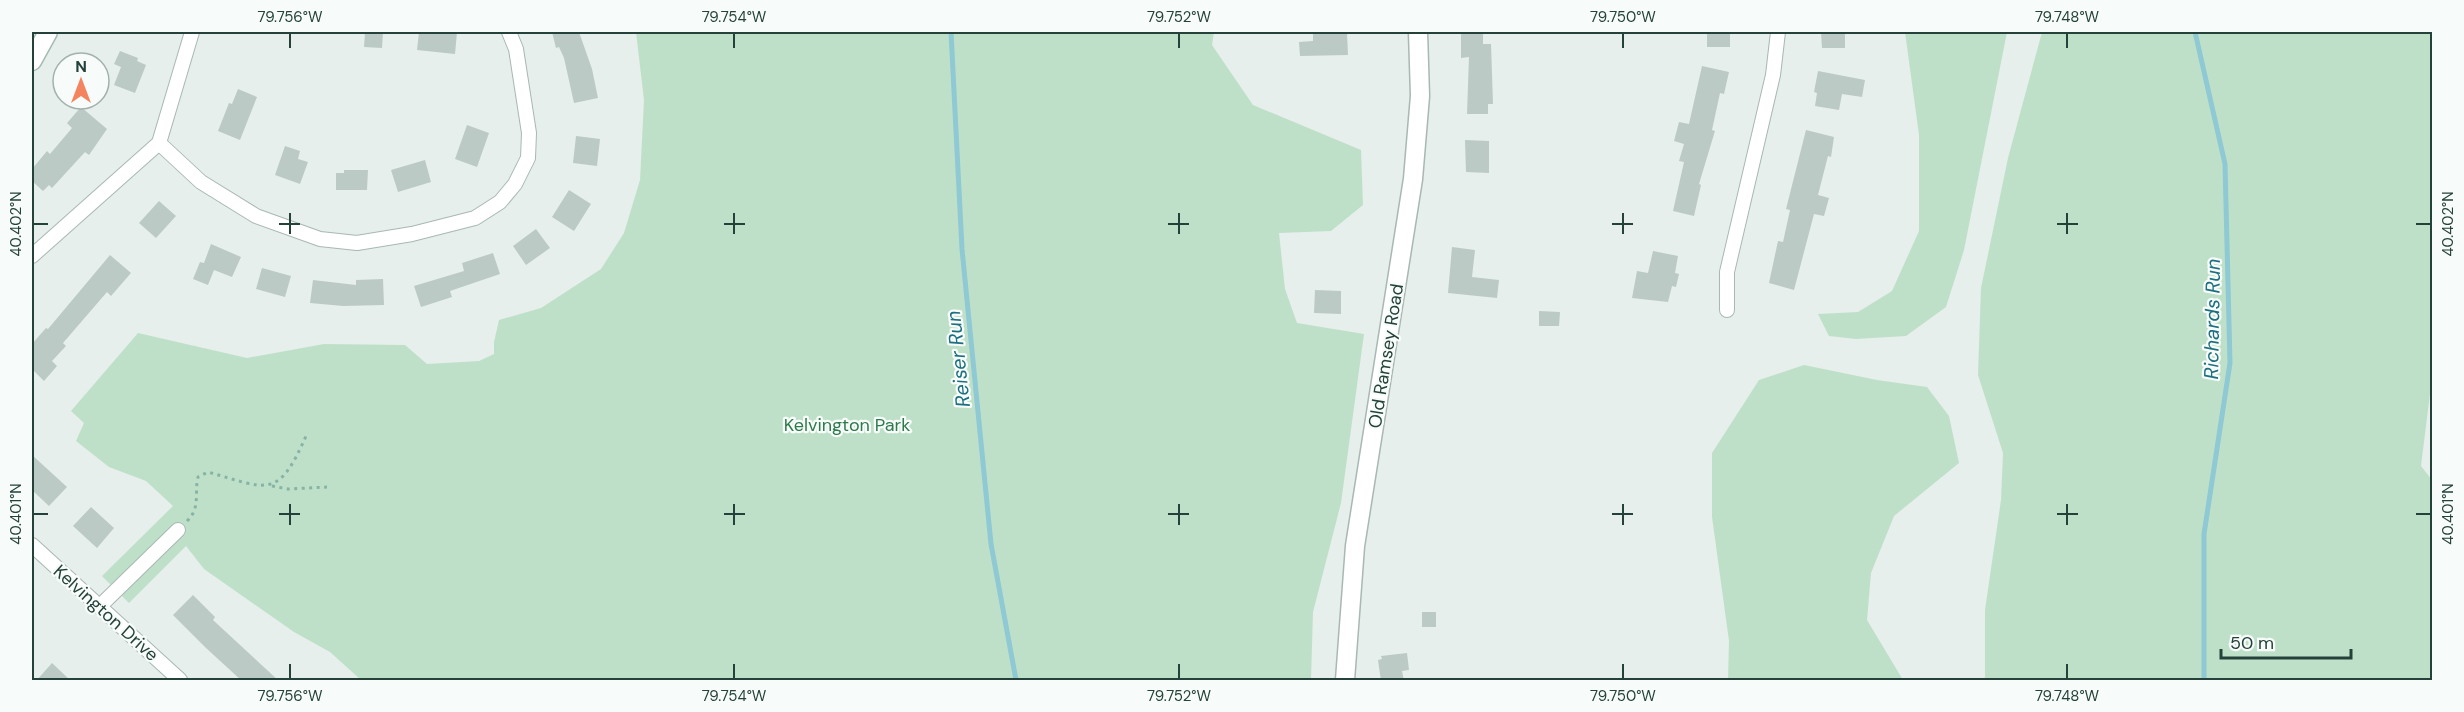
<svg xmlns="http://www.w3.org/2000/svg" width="2464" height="712" viewBox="0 0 2464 712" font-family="'DM Sans',sans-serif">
  <rect width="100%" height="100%" fill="#e6efeb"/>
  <path fill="#bfe0c8" d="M636,32H1214L1212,45L1253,105L1361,150L1363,205L1331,231L1279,233L1285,289L1297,323L1364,334L1341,503L1313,612L1311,680H361L330,652L294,632L204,569L186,546L129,603L102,576L173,506L146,481L109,467L76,441L84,423L71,411L138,333L247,358L324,344L405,345L427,364L479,361L494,354V342L499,320L541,308L601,269L624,233L640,180L644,100Z
    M1905,32H2007L1964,250L1946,307L1906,336L1856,339L1829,336L1818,314L1858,312L1892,291L1919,231V135Z
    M2042,32H2432V378L2421,466L2432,480V680H1983L1985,677V610L2001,500L2003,453L1978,375L1981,288L2008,158Z
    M1804,365L1877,380L1927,387L1949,416L1959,463L1894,516L1871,573L1867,620L1903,680H1728L1729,641L1712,517V453L1759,380Z"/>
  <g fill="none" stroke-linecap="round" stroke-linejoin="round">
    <path stroke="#8ec9d4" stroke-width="5" d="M951,32L962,249L991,544L1016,680
      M2195,32L2225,164L2230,363L2204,534V680"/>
  </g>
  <path fill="#bbcac4" d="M365,32H383L382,48L364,47Z
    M419,32H457L455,54L417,50Z
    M552,32H579L592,69L598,98L574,103L564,58L559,47L556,48Z
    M1461,32H1483V44H1491L1493,104H1488V114H1467L1469,57L1461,58Z
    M1707,32H1730V47H1707Z
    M1821,32H1845V48H1822Z
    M1347,33L1348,55L1300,56L1299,42L1313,41V34Z
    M120,51L138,58L137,61L146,65L135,93L114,85L121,67L114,64Z
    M1702,66L1729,72L1724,94L1720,93L1712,130L1715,131L1699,184L1701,185L1694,216L1673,211L1684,162L1679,161L1684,144L1674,141L1679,122L1689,124Z
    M1818,71L1865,80L1862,97L1842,94L1839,110L1815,106L1817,93L1814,92Z
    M238,89L257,97L240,140L218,131L229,103L232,104Z
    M81,107L107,129L89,155L85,152L52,188L49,185L43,191L32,181V169L47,151L50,154L72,128L67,123Z
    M467,125L489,133L477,167L455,159Z
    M1806,130L1834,137L1831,157L1828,156L1818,195L1829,198L1824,216L1814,214L1794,290L1769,283L1778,241L1783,242L1790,210L1786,209Z
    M576,136L600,139L597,166L573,163Z
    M1465,140L1489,141V173L1466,172Z
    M285,146L300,151L298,159L308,162L300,184L275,175Z
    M425,160L431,182L398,192L391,170Z
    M344,170H368L367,190H336V173H344Z
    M569,190L591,204L574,231L552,217Z
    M159,201L176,216L156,238L139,223Z
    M536,229L550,248L526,265L513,246Z
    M211,244L241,257L232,277L214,270L208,285L193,279L200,262L204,263Z
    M1452,247L1475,250L1472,277L1499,280L1497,298L1448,293Z
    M1653,251L1678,256L1675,273L1679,274L1676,287L1672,286L1668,302L1632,298L1637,271L1648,273Z
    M493,253L500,274L450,291L452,297L421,307L414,286L464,271L462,263Z
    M110,255L131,273L111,296L107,292L63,343L66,346L52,361L57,366L44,381L32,369V344L46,328L48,329Z
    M262,268L291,276L285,297L256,289Z
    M383,279L384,305L343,306L310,303L313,280L356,285V280Z
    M1315,290L1341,291V314L1314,313Z
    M1539,311L1560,312L1559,326H1539Z
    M32,455L67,487L49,506L32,490Z
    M91,507L114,528L97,548L73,526Z
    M193,595L215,617L213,620L279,681H242L206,648L173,615Z
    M1422,612H1436V627H1422Z
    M1407,653L1409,670L1402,671L1404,681H1381L1378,660L1382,659L1381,656Z
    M52,663L71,681H36Z"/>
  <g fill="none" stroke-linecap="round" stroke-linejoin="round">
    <g stroke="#a8b8b2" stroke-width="16">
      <path id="minor" d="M159,143L201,182L256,216L320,239L357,243L412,234L475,218L500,202L515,184L528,158L529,133L516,49L509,32
        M32,256L159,143L192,32
        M1727,310V272L1773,75L1778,32
        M32,545L180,680
        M99,607L178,530"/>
    </g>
    <g stroke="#a8b8b2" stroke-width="21">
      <path id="tertiary" d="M1345,680L1355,546L1413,179L1420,96L1418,32"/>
    </g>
    <g stroke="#a4bbb3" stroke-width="21">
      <path id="secondary" d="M32,61L48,32"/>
    </g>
    <path stroke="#86b3a5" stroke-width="3" stroke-dasharray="3 4.5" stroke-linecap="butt" d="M272,486L288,489L327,487
      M187,521C201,508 194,493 198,477L208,472C268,489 278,500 306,436"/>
    <use href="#minor" stroke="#fff" stroke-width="14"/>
    <use href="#tertiary" stroke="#fff" stroke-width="18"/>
    <use href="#secondary" stroke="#fff" stroke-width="18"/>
  </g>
  <path fill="none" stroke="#24423a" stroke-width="2" d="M290,33V48M734,33V48M1179,33V48M1623,33V48M2067,33V48M290,213V234M734,213V234M1179,213V234M1623,213V234M2067,213V234M33,224H48M279,224H300M724,224H745M1168,224H1189M1612,224H1633M2057,224H2078M2416,224H2431M290,504V525M734,504V525M1179,504V525M1623,504V525M2067,504V525M33,514H48M279,514H300M724,514H745M1168,514H1189M1612,514H1633M2057,514H2078M2416,514H2431M290,664V679M734,664V679M1179,664V679M1623,664V679M2067,664V679"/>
  <g text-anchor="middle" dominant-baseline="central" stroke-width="4.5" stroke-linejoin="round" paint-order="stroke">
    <g font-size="18" fill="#24423a" stroke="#f7fbf9">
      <text transform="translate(1386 356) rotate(-81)">Old Ramsey Road</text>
      <text transform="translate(106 613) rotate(42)">Kelvington Drive</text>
    </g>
    <g font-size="18" fill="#2d7a4b" stroke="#f7fbf9">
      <text x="847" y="425">Kelvington Park</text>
    </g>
    <g font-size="20" font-style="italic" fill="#1c6f80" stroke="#f7fbf9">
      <text transform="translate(2212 319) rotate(-89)">Richards Run</text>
      <text transform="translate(958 359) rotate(-96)">Reiser Run</text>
    </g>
  </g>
  <rect width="2464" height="712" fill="none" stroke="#f7fbf9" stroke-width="66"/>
  <g transform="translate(81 81)"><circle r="28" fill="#f7fbf9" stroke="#a3b1ad" stroke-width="1.5"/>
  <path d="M0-4.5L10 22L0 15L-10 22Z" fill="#f4845f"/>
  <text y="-9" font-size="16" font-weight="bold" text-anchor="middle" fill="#24423a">N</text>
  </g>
  <path d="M2221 649v9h130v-9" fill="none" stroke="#24423a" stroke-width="3"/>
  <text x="2230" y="649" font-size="18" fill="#24423a" stroke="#f7fbf9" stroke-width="4.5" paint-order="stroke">50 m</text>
  <rect x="33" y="33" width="2398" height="646" fill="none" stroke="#24423a" stroke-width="2"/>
  <g font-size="15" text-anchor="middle" fill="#24423a">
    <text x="290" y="22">79.756°W</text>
    <text x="734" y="22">79.754°W</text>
    <text x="1179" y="22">79.752°W</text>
    <text x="1623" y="22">79.750°W</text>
    <text x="2067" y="22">79.748°W</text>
    <text transform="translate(16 224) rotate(-90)" y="5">40.402°N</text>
    <text transform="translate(2448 224) rotate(-90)" y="5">40.402°N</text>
    <text transform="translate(16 514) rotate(-90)" y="5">40.401°N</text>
    <text transform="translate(2448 514) rotate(-90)" y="5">40.401°N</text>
    <text x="290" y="701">79.756°W</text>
    <text x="734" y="701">79.754°W</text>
    <text x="1179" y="701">79.752°W</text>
    <text x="1623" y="701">79.750°W</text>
    <text x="2067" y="701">79.748°W</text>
  </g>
</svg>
